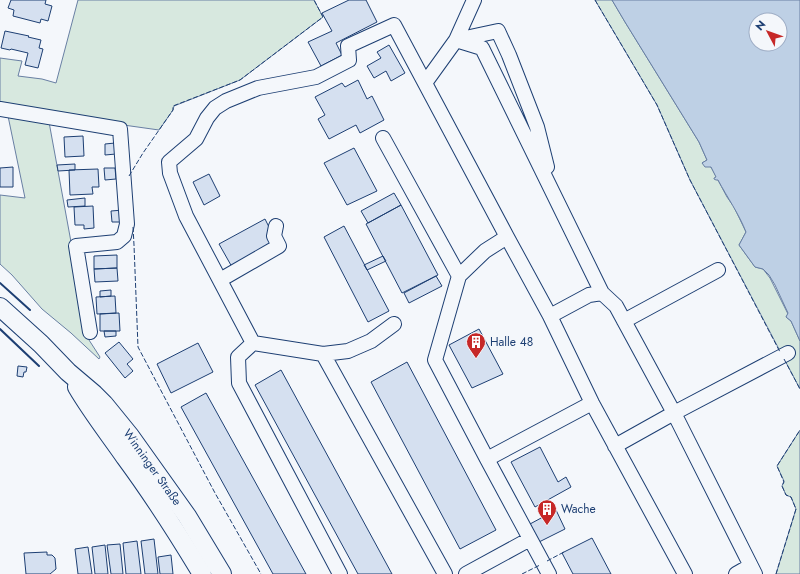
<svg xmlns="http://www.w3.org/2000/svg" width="800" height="574" viewBox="0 0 800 574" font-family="Jost,sans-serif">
  <rect width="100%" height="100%" fill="#f4f7fb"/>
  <path fill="#d7e8df" stroke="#687fa3" d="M78,0H314L323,17L240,80L174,106L173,110L159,130L31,112L0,103V58L22,61L18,76L42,79L56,83Z
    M595,0H612L625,22L699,142L707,160L702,163L711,167L727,197L734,207L746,232L739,245L755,267L763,269L770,278L788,314L786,317L791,321L800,341V389L690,180L657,105Z
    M8,116L49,122L89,340L100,357L99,359L71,333L42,309L12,275L0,264V195L25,198Z
    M800,430V574H776L796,509L791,497L786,495L782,486L784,481L777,466Z"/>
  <path fill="#bed0e5" stroke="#687fa3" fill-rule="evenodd" d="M612,0H800V341L791,321L786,317L788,313L775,285L769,275L763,269L755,267L739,245L746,232C739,214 727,197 718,180H716L714,179V178L716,177L711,167H705L702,163L707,160L699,142L625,22ZM756,20H780V44H756Z"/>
  <path fill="#d5e0f0" stroke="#1d3f73" d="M11,0H46L45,4L52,6L48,21L41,19L40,23L13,16L14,10L8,8Z
    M349,0H366L377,22L336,43L342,55L321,66L308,42L332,31L322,13Z
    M5,31L29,36L28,37L41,40L39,48L43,49L38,68L25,65L28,53L11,49L10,50L1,48Z
    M389,45L405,73L391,81L386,71L374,78L367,66L381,58L377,52Z
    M358,80L367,99L372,96L384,120L360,133L356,125L329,139L318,119L325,115L315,97L342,83L345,87Z
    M83,136L84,156L65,157L64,137Z
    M115,143L116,154L105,155V144Z
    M354,148L377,191L347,205L324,163Z
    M75,164V170L58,171L57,165Z
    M13,167V187H0V168Z
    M104,168H115L116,179L105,180Z
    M98,169L99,187H92L93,194L70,195L69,170Z
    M209,174L220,196L204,205L193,182Z
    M394,193L401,205L368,223L361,211Z
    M85,198V206L68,207L67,200Z
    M401,205L438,275L402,293L366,224Z
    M93,206L94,228L84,229V225H75L74,207Z
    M123,210V222H112L111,211Z
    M265,219L272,233L273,245L232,267L219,244Z
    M344,226L389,311L368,322L324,237Z
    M117,255V268L94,269V256Z
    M383,256L386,261L367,270L364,265Z
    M117,268L118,281L95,282L94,269Z
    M436,276L442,286L409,303L404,293Z
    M111,290V296L100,297V291Z
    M115,296L116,313L97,314L96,297Z
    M119,313L120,331H100V314Z
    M479,329L503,374L472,388L449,345Z
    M104,331H116V336L105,337Z
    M119,342L133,359L127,364L133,371L125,378L105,353Z
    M198,343L213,372L171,393L157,364Z
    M407,362L496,530L460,549L371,382Z
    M18,366L27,367L26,372H24L23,377L17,376Z
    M281,370L392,574H358L255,385Z
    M206,393L306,574H273L181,407Z
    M540,447L558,482L566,477L571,487L535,507L511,462Z
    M556,510L565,529L539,542L530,524Z
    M592,538L611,574H573L562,553Z
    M154,539L158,574H145L141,541Z
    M137,541L141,574H126L123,543Z
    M120,544L123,574H111L107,545Z
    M105,545L108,574H95L92,547Z
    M88,547L92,574H78L75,549Z
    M47,552V555H52L55,558L56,569L50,574H26L24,553Z
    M171,555L173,574H160L158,557Z"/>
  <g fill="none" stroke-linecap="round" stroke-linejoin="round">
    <g stroke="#1d3f73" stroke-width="16">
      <path id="minor" d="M474,0L456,40L498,31L509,55L537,127L547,167
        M425,83L456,40L482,48L602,293
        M0,109L120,129L127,224L124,236L117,242L76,246L90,332
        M383,138L459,276
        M507,237L485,251L459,276L435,360L487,459L549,574
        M220,280L279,246L274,236L276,226
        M550,316L589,295L602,293L616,306L674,413L788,353
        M624,321L718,270
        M394,324L371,341L348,351L323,354L253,343L186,216L170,173L169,162L196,139L207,118L215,108L226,101L258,88L316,77L349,60L348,46L394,25L507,237L550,316L592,403L685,574
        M253,343L238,357L239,383L340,574
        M323,354L445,574
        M615,446L674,413L755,574
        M487,459L592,403
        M466,574L530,539
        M736,574L750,566"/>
    </g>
    <g stroke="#1d3f73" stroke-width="20">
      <g id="major">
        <path id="s1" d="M0,307L41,344L68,372L94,394L104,404L130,436L187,516L222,574"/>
        <path d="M77,387C91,411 109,434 125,457C153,495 178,534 202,574"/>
      </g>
    </g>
    <use href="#minor" stroke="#f4f7fb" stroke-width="14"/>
    <use href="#major" stroke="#f4f7fb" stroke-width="18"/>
    <path stroke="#1d3f73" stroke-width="1" stroke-dasharray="5 2" stroke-linecap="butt" d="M595,0L657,105L690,180L780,352
      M129,176L143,153L173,110V106L240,80L323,17L314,0
      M133,227L134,245L138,347L215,493L261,574
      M784,359L800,389
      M547,561L564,552
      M522,574L540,565
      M776,574L796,509L791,497L786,495L782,486L784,482L777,466L800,430"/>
    <path stroke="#1d3f73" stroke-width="2" d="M0,283L30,310
      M0,329L39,366"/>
  </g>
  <defs>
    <g id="building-pin" transform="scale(1)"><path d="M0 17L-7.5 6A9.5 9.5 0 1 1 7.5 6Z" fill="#c62828" stroke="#f4f7fb"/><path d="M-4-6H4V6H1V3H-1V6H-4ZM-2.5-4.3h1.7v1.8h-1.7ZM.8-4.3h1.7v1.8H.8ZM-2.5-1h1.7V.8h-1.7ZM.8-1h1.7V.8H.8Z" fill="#fff"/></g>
  </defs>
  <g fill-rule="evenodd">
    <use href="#building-pin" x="476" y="342"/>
    <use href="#building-pin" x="547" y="509"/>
  </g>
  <g text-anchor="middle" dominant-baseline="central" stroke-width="3" stroke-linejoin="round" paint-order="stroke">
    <g font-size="12" fill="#1d3f73" stroke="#f4f7fb" text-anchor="start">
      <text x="490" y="342">Halle 48</text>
      <text x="561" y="509">Wache</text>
    </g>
    <g font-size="12" fill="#1d3f73" stroke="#f4f7fb">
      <text stroke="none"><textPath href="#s1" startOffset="222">Winninger Straße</textPath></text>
    </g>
  </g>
  <g transform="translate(768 32) rotate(311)"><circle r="19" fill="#f4f7fb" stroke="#9eadc5"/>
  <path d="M0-3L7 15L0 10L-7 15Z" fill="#c62828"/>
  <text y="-6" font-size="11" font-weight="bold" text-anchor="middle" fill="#1d3f73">N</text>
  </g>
</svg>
